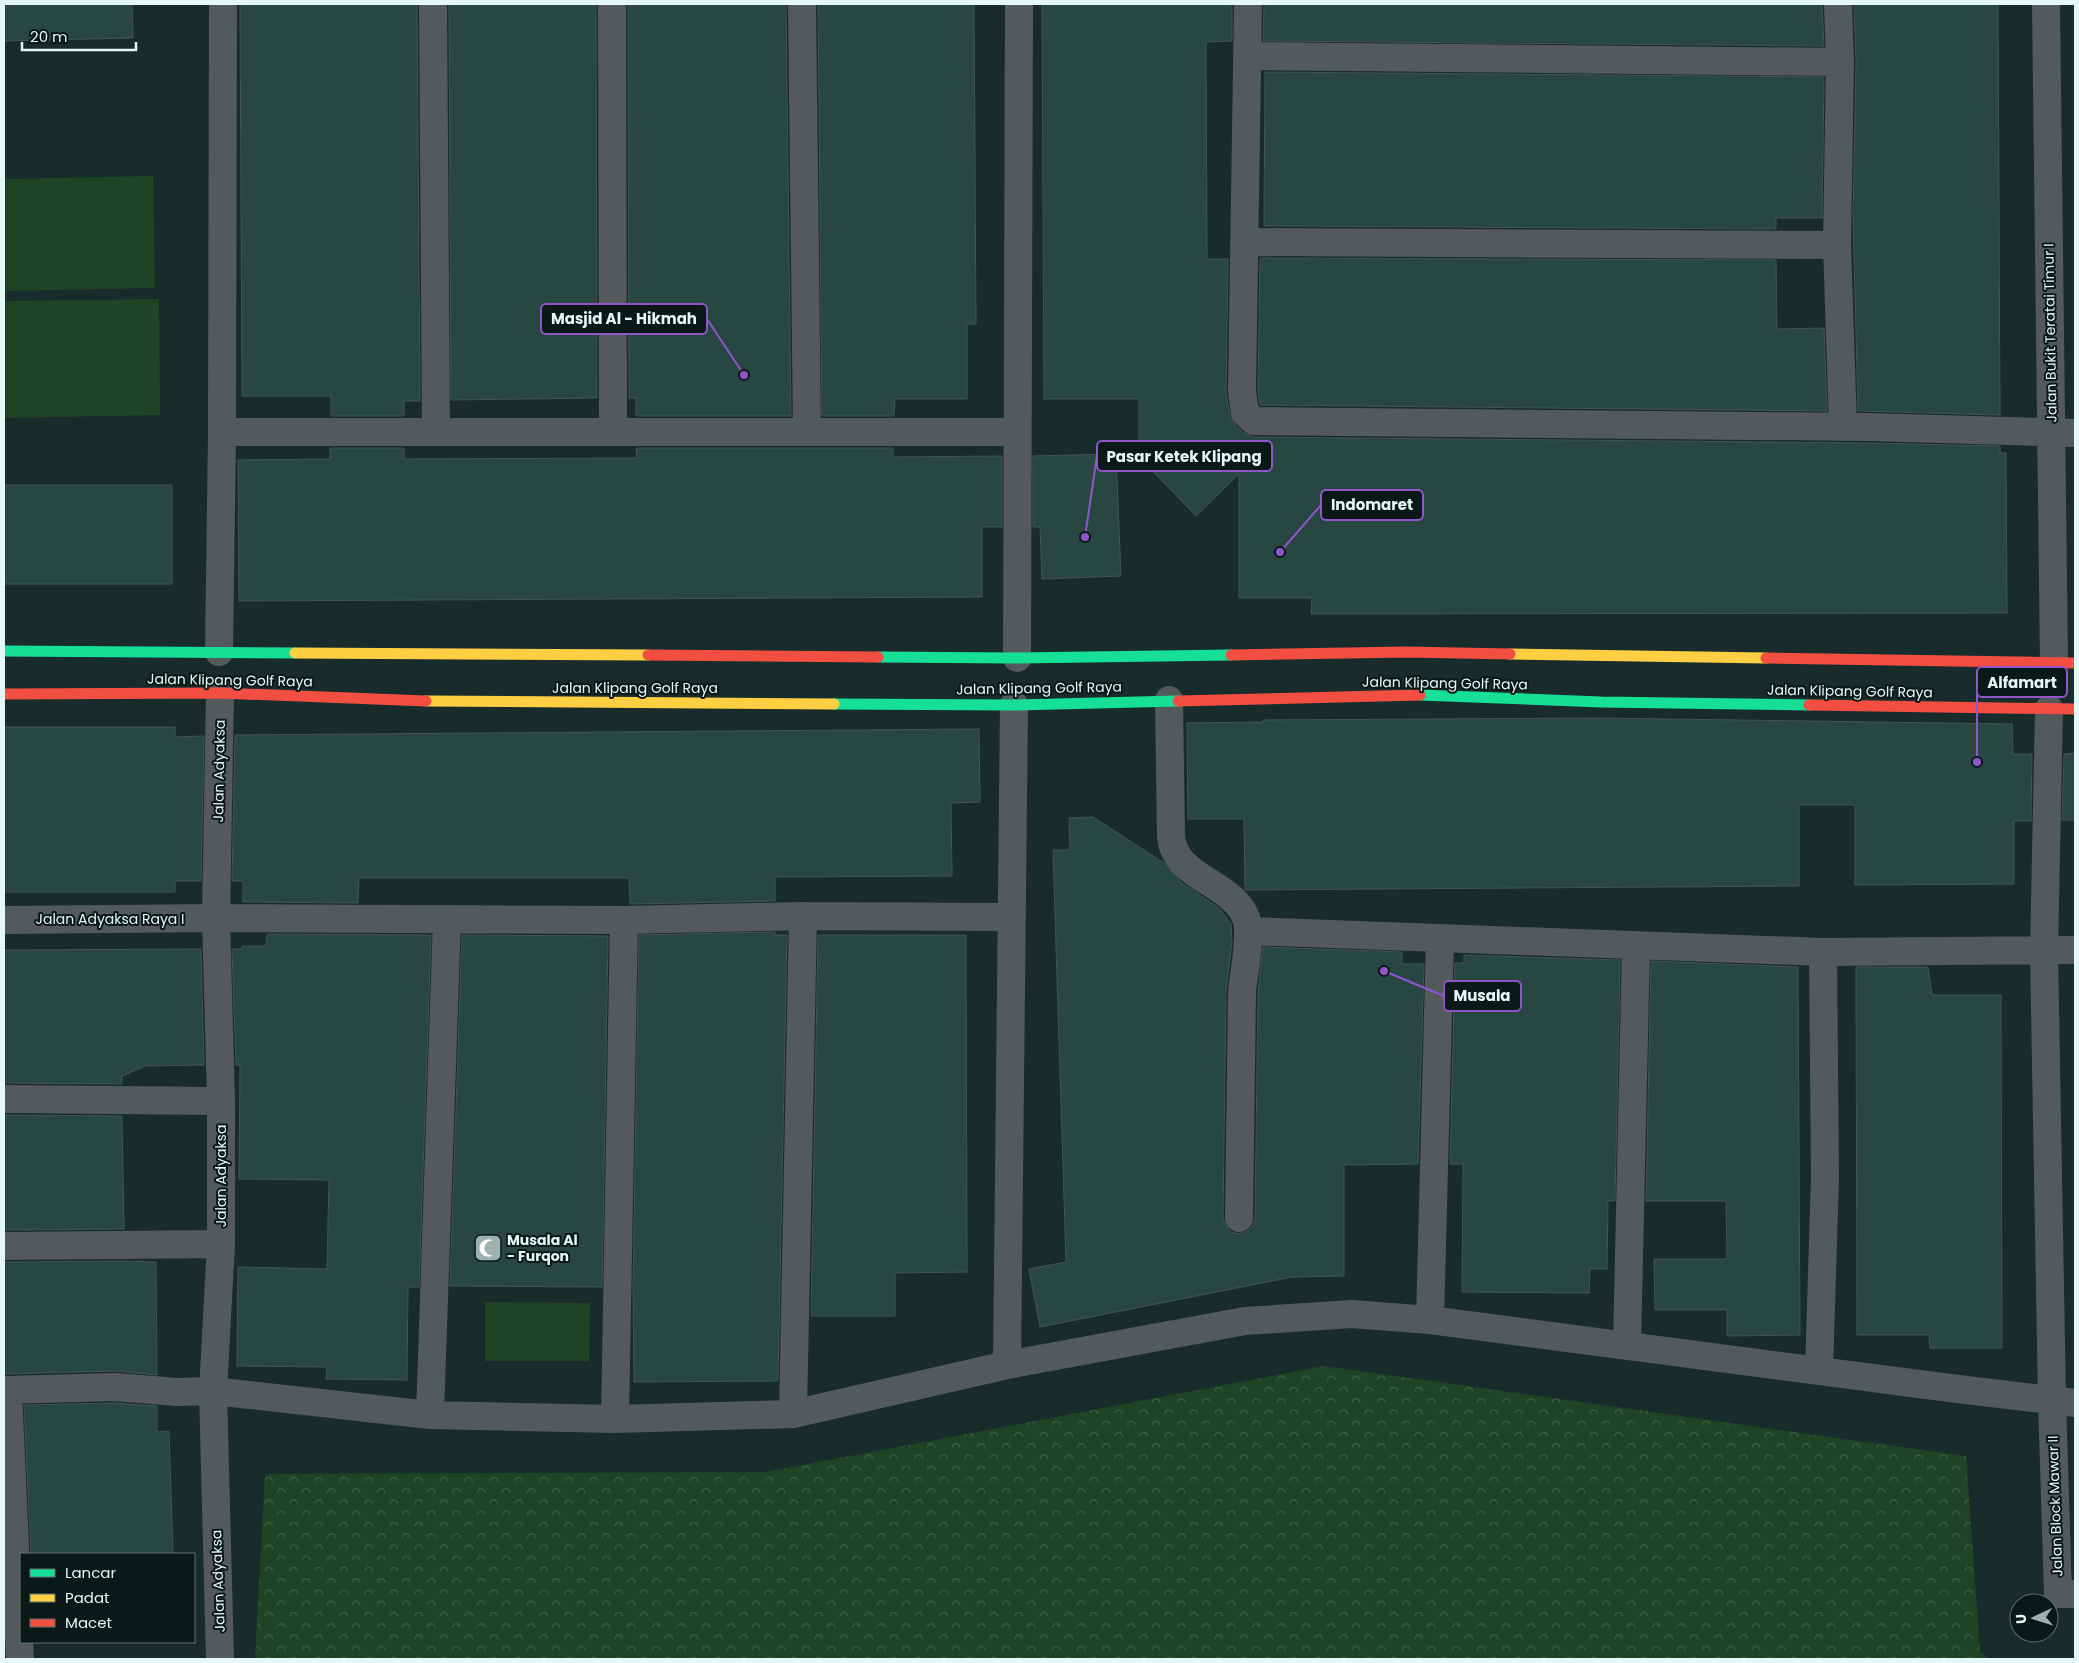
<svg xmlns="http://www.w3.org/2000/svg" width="2079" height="1663" viewBox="0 0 2079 1663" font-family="Poppins,sans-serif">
  <defs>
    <pattern id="forest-crowns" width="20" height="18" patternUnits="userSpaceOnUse" patternTransform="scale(1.25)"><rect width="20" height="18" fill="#1f4425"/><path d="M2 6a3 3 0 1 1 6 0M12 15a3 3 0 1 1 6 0" fill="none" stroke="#3f6045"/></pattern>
  </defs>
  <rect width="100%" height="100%" fill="#182c2b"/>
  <path fill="url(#forest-crowns)" d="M1324,1366L1966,1456L1980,1652L1990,1659H255L265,1474L766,1472Z"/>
  <path fill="#1f4425" d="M153,176L155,288L4,291V179Z
    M159,299L160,415L4,418V301Z
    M485,1302L590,1303L589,1361H485Z"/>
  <path fill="#294742" stroke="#455450" d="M4,4H132L133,38L4,41Z
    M240,4H417L420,401H404V416H331V396H242Z
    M449,4H596L597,398L451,400Z
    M628,4H786L791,416H636V398H629Z
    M818,4H974L976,324H967V399H895L894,416H822Z
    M1042,4H1232V41L1206,42L1207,259H1228L1226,393L1230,416L1235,425L1244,433L1254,437L1869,443L2000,446V453H2006L2007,613L1311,614L1312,598H1239V474L1196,516L1139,457V399H1044Z
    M1264,4H1822L1824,46L1263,41Z
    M1854,4H1998L2000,415L1858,411L1853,217L1856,62Z
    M1265,72L1824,77L1822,218H1776V229L1264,226Z
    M1264,258L1776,260L1777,329L1824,328L1827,411L1260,405L1258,390L1260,259Z
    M330,448H404V459L637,458L636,448H893V457L1002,456V527H982V597L239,601L238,460L330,459Z
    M1116,454L1121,576L1042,579L1040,527H1033V456Z
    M4,485H172V584H4Z
    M1598,718L2012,724L2013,754H2032L2031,821H2014V884L1855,885V805H1799V886L1245,890L1244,819H1188L1187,723L1263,722V720Z
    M4,727H175V737L204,736L201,881H175V892H4Z
    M979,729L980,802L951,803L952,876L775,877V901L630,904L629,878H359L358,903L243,902V881H232L235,735Z
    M2075,753V820H2062L2064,754Z
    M1093,817L1164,863L1182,883L1219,908L1231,924L1232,942L1226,991L1223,1218L1226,1226L1231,1232L1239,1234L1247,1231L1253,1226L1255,1218L1258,992L1263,947L1402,952V964H1424L1418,1164L1344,1165V1276L1292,1277L1040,1327L1029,1269L1066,1262L1053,850H1070L1069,818Z
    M775,932V935H787L778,1381L634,1382L633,1287L639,935Z
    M267,934L431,935L419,1287H408L407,1380L326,1379L327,1367L237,1366L238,1267L327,1269L329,1180L239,1179L240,1065H236L232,949H242V946H266Z
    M462,935L608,936L602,1287L450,1286Z
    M818,935H966L967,1272L895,1273V1316H811Z
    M201,949L204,1065L145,1066L122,1076V1084L4,1083V950Z
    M1464,955L1620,960L1615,1201H1608L1607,1269H1590L1589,1293L1462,1292L1463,1164H1450L1455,963H1464Z
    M1651,961L1798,967L1800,1335L1727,1336V1310H1655L1654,1259H1727L1726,1201H1646Z
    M1856,967H1928L1932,995H2001L2002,1348H1930L1929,1335H1857Z
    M4,1115L122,1116L124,1229L4,1230Z
    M124,1261L156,1262L157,1375L115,1371L4,1374V1262Z
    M115,1403L157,1406V1432L169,1431L173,1554H31L24,1405Z"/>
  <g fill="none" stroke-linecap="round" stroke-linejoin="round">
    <path stroke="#545a5b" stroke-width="28" d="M433,4L436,431
      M612,4L613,431
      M802,4L807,431
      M1248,4L1242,391L1245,413L1254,421L1869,427L2075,433
      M1838,4L1840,62L1837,245L1843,427
      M2046,4L2054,663
      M1247,56L1840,62
      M1246,242L1837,245
      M222,432H1017
      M219,652L222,432L223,4
      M1017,658L1019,4
      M220,693L216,918L221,1101V1244L213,1391L220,1659
      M1169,700L1171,836C1174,879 1233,882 1246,918C1252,934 1244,973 1242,991L1239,1218
      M2049,709L2044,951L2052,1400L2058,1594H2075
      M4,920L216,918L624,920L803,916L1012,917
      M1248,931L1823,952L2075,950
      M4,1099L221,1101
      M4,1246L221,1244
      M1430,1320L1440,939
      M1627,1346L1636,945
      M1007,1365L1014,705
      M1819,1371L1825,1177L1823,952
      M4,1390L115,1387L177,1392L213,1391L430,1415L615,1419L793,1414L1007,1365L1245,1321L1352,1314L1430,1320L1950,1388L2075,1403
      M8,1390L20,1659
      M793,1414L803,916
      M430,1415L447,919
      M615,1419L624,920"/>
    <path stroke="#16e098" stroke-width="11" d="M4,651L295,653
      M878,657L1017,658L1231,655
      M1420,695L1601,702L1809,705
      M834,704L1014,705L1178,701"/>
    <path stroke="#ffcf43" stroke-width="11" d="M295,653L648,655
      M1510,654L1766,658
      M426,701L834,704"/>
    <path stroke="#f24e42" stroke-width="11" d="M648,655L878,657
      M1231,655L1406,652L1510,654
      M1766,658L2075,663
      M4,694L220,693L426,701
      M1178,701L1420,695
      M1809,705L2075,709"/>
  </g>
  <defs>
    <g id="mosque-square" transform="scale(1.4375)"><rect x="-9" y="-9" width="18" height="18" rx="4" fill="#9db1af" stroke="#0a1817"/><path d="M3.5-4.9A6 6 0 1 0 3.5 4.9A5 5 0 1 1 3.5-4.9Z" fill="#fff"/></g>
  </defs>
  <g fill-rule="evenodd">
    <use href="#mosque-square" x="488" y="1248"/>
  </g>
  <g text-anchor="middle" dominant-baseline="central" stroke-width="4" stroke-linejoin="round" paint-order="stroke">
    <g font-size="14" fill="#e4f8f6" stroke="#0a1817">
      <text transform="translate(2050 333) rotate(-91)">Jalan Bukit Teratai Timur I</text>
      <text transform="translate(230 680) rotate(1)">Jalan Klipang Golf Raya</text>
      <text transform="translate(1445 683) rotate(1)">Jalan Klipang Golf Raya</text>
      <text x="635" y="688">Jalan Klipang Golf Raya</text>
      <text transform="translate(1039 688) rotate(-1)">Jalan Klipang Golf Raya</text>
      <text transform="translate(1850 691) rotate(1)">Jalan Klipang Golf Raya</text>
      <text transform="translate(219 771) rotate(-89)">Jalan Adyaksa</text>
      <text x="110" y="919">Jalan Adyaksa Raya I</text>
      <text transform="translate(221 1176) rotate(-90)">Jalan Adyaksa</text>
      <text transform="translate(2055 1506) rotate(-92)">Jalan Block Mawar II</text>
      <text transform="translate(218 1581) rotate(-92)">Jalan Adyaksa</text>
    </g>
    <g font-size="14" font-weight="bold" fill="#e4f8f6" stroke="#0a1817" text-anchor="start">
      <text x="507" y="1240">Musala Al<tspan x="507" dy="16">- Furqon</tspan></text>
    </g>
  </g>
  <path fill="none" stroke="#9055ca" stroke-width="2" d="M744 375L707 319M1085 537L1097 456M1280 552L1321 505M1977 762L1977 682M1384 971L1444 996"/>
  <g fill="#9055ca" stroke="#0a1817" stroke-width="2">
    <circle cx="744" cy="375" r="5"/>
    <circle cx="1085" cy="537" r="5"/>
    <circle cx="1280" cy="552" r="5"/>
    <circle cx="1977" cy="762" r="5"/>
    <circle cx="1384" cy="971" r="5"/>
  </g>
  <g fill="#0a1817" stroke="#9055ca" stroke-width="2">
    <rect x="541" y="304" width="166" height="30" rx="5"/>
    <rect x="1097" y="441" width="175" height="30" rx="5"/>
    <rect x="1321" y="490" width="102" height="30" rx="5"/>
    <rect x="1977" y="667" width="90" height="30" rx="5"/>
    <rect x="1444" y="981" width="77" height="30" rx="5"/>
  </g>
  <g font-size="15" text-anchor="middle" font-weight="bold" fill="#e4f8f6">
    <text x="624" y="324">Masjid Al - Hikmah</text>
    <text x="1184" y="462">Pasar Ketek Klipang</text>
    <text x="1372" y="510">Indomaret</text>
    <text x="2022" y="688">Alfamart</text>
    <text x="1482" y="1001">Musala</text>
  </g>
  <rect width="2079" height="1663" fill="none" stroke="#e4f8f6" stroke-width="10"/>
  <rect x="20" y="1553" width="175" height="90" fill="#0a1817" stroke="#617270"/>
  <rect x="30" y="1569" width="25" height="8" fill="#16e098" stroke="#617270"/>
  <text x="65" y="1578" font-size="15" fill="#e4f8f6">Lancar</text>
  <rect x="30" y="1594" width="25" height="8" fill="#ffcf43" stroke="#617270"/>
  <text x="65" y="1603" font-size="15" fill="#e4f8f6">Padat</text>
  <rect x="30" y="1619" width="25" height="8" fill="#f24e42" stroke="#617270"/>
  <text x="65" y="1628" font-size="15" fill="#e4f8f6">Macet</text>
  <g transform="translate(2034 1618) rotate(266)"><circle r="24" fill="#0a1817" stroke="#617270"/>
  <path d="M0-4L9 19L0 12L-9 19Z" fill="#9db1af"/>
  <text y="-8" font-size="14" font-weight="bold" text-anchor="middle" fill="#e4f8f6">U</text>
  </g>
  <path d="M22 42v8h114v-8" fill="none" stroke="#e4f8f6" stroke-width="2.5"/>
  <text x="30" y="42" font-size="15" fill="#e4f8f6" stroke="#0a1817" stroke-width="4" paint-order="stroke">20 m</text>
</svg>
